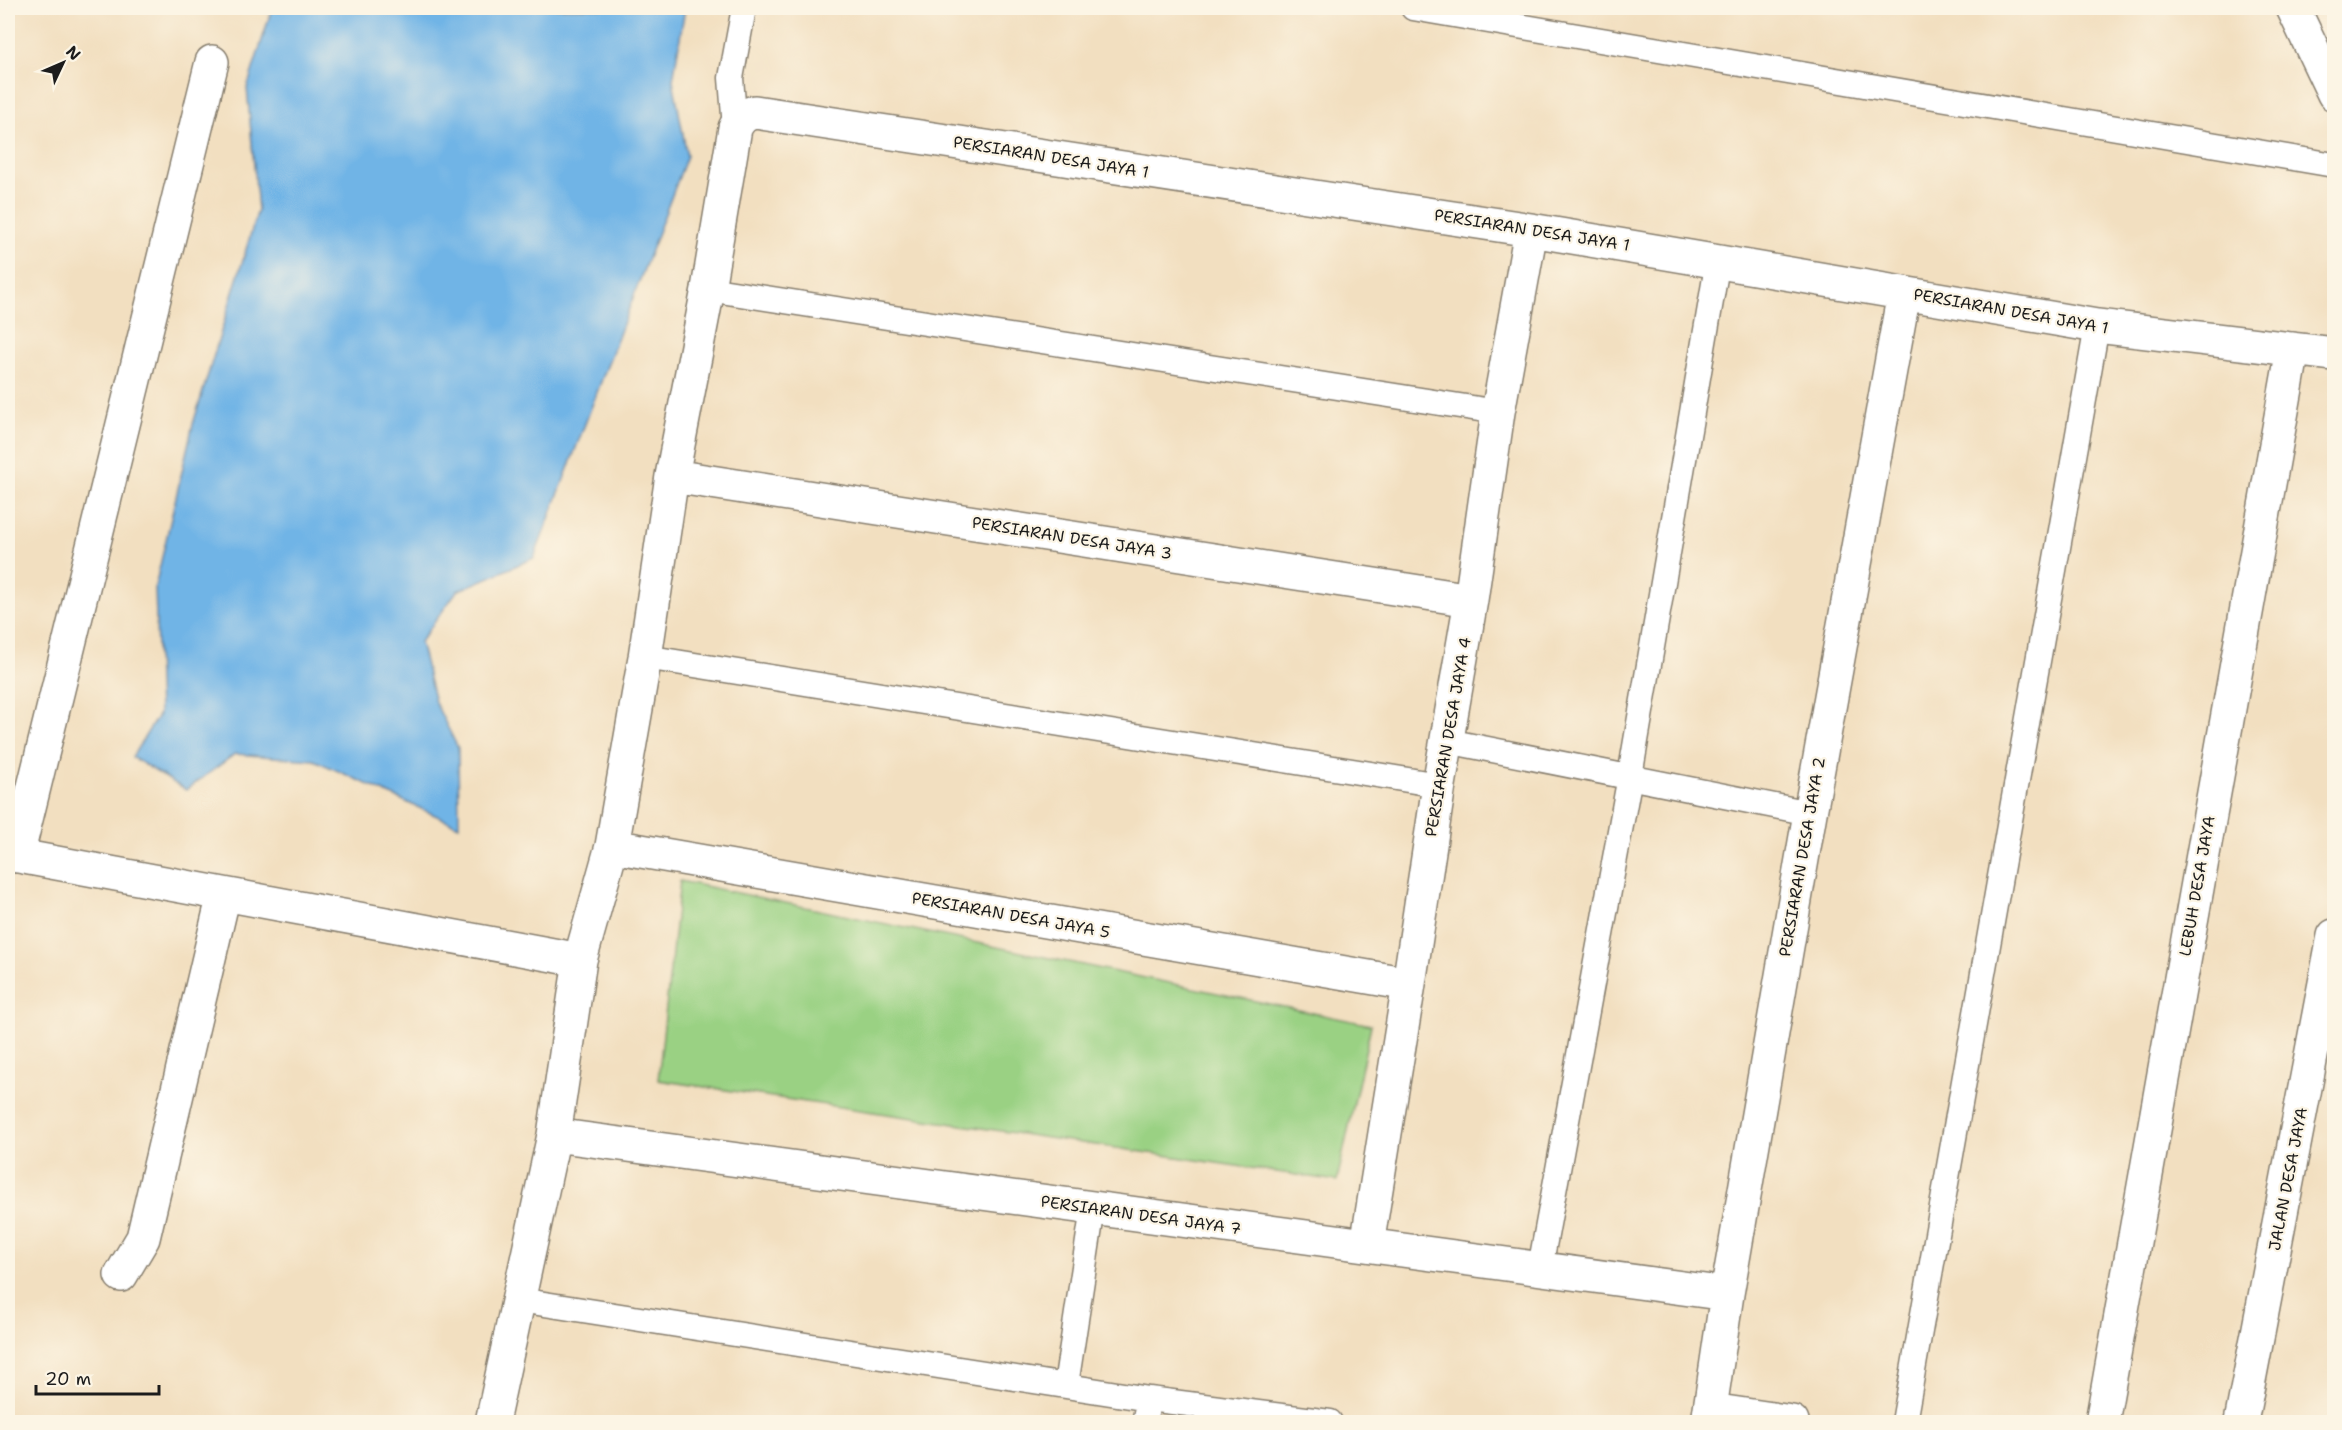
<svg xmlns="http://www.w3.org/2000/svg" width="2342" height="1430" viewBox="0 0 2342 1430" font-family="'Shantell Sans',sans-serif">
  <rect width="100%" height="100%" fill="#fcf5e5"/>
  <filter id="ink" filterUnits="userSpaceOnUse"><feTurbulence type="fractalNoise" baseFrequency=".0167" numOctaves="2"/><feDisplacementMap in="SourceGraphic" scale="12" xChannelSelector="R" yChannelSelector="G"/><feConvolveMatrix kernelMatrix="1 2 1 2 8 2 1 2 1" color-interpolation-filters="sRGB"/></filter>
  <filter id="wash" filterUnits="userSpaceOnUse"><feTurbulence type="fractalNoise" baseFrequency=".008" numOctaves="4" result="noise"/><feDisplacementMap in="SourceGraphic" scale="24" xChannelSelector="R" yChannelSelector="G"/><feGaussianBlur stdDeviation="1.35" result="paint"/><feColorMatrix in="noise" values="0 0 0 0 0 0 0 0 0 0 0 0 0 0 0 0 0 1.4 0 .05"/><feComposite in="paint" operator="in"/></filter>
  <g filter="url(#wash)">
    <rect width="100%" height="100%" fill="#f2dfc0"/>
    <path fill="#9ad183" stroke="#5b7650" stroke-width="1.5" d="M680,881L1371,1025L1337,1181L658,1080Z"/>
    <path fill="#70b4e6" stroke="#466881" stroke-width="1.5" d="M272,8H685L673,80L687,156L534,558L457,591L420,642L435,702L458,748L459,826L314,760L235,754L186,790L132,757L159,714L155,587L193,424L258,210L247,88Z"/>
  </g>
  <g filter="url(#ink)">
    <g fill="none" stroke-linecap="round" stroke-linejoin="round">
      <g stroke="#877e6e" stroke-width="27">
        <path id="lane" d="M1413,8L2334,165
          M735,128L731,78L744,8
          M708,289L1498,412
          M645,657L1439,785
          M1447,741L1810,813
          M1540,1268L1630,776L1718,260
          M519,1300L1149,1399L1330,1422
          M1066,1385L1093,1208
          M1144,1422L1149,1399
          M1904,1422L2097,326"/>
      </g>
      <g stroke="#877e6e" stroke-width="36">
        <path id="street" d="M2293,8L2334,94
          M672,476L1471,600
          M612,846L1409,984
          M8,854L580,960
          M17,856L212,62
          M554,1135L1727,1294
          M1367,1245L1409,984L1439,785L1471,600L1498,412L1531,230
          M121,1275L143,1238L224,894
          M1711,1410L1792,1422
          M492,1422L554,1135L580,960L612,846L645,657L672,476L708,289L735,128C740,118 745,114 755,112L1531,230L2097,326L2334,354
          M1708,1422L1727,1294L1810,813L1904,293
          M2102,1422L2293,349
          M2241,1422L2334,936"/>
      </g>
      <use href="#lane" stroke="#fff" stroke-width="24"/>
      <use href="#street" stroke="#fff" stroke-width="33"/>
    </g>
  </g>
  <g text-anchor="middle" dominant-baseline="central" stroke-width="4.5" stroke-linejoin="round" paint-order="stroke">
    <g font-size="16" fill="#1c1c1c" stroke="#fcf5e5">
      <text transform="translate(1051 157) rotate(9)">PERSIARAN DESA JAYA 1</text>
      <text transform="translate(1532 230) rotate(9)">PERSIARAN DESA JAYA 1</text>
      <text transform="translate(2011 311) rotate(10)">PERSIARAN DESA JAYA 1</text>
      <text transform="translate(1072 538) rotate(9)">PERSIARAN DESA JAYA 3</text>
      <text transform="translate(1448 737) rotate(-80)">PERSIARAN DESA JAYA 4</text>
      <text transform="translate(1802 857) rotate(-80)">PERSIARAN DESA JAYA 2</text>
      <text transform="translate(2197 886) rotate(-80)">LEBUH DESA JAYA</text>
      <text transform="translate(1011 915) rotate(10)">PERSIARAN DESA JAYA 5</text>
      <text transform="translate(2288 1179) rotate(-79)">JALAN DESA JAYA</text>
      <text transform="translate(1141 1215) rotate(8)">PERSIARAN DESA JAYA 7</text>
    </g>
  </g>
  <rect width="2342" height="1430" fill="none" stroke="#fcf5e5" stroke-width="30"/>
  <g transform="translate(63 63) rotate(46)" stroke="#fcf5e5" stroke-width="4.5" paint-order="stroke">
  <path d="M0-4.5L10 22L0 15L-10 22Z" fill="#1c1c1c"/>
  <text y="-9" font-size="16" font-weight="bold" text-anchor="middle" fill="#1c1c1c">N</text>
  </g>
  <path d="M36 1385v9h123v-9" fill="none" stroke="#1c1c1c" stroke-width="3"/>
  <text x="45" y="1385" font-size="18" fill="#1c1c1c" stroke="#fcf5e5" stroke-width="4.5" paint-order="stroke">20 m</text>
</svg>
